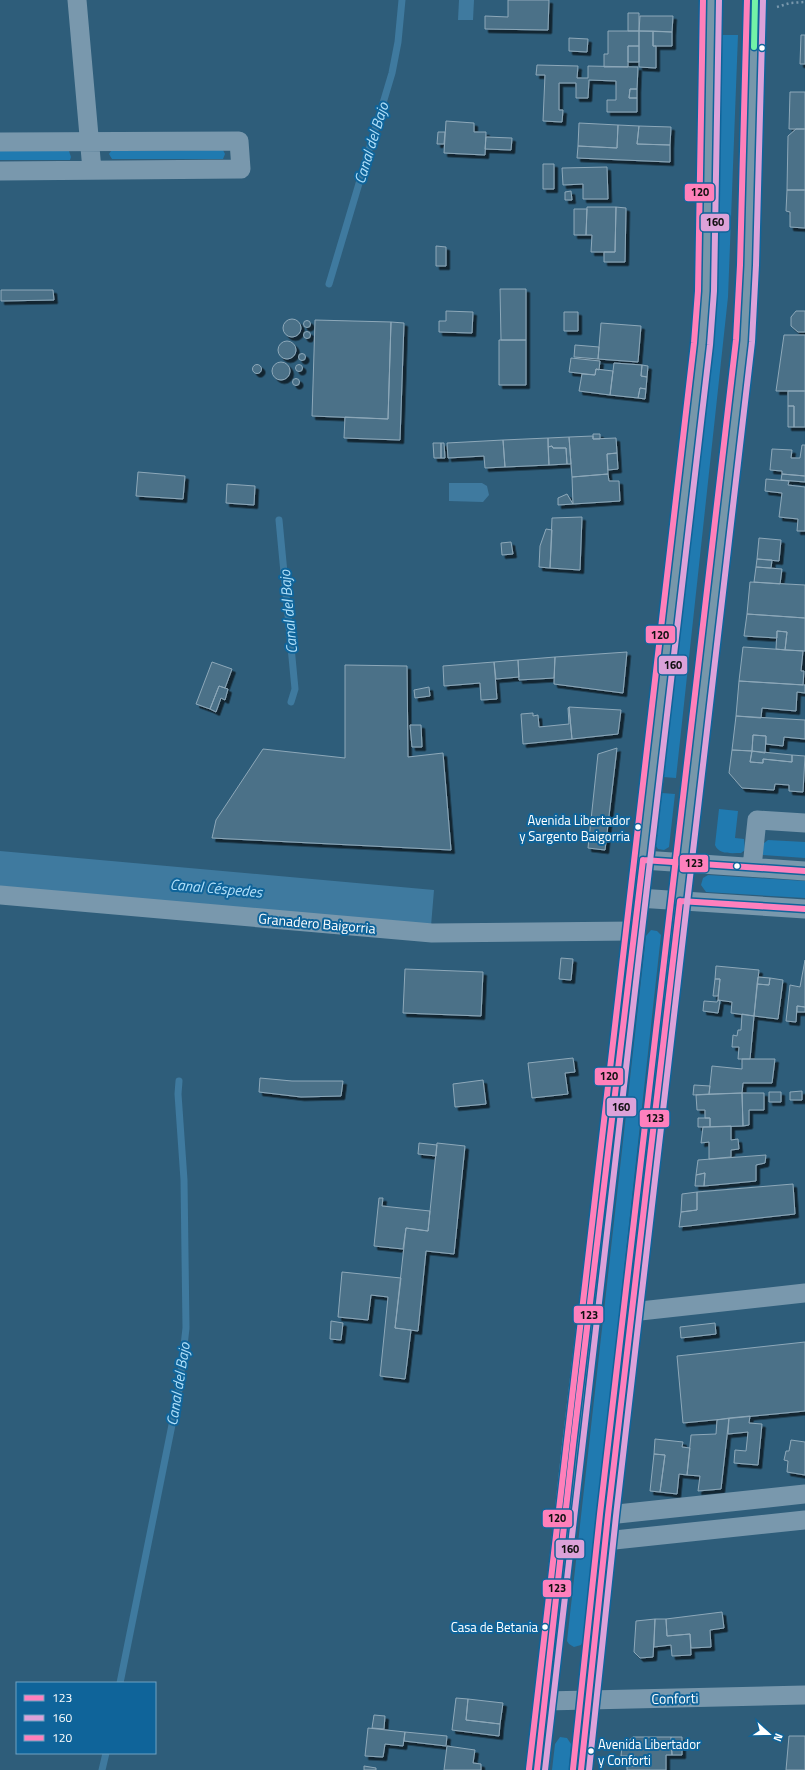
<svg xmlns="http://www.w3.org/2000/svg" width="805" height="1770" viewBox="0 0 805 1770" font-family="'Titillium Web',sans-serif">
  <defs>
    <filter id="shadow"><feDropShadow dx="3.5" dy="3.5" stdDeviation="0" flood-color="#0009"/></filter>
  </defs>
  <rect width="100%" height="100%" fill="#2e5d7a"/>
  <path fill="#207ab0" d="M722,35H738L728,297L676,778L663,777L716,275Z
    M223,150L225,154L223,159H112L109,154L111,151Z
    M0,151H69L71,157L70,160H0Z
    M662,793L675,794L669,847L664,850L658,849L656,846Z
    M719,809L738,811L735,838L744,839L745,850L741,853C732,853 719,855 715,845Z
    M768,840L805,842V858L763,855L762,852L763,844Z
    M708,875L805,881V898L706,892L701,885L703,878Z
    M651,930L657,931L661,935L583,1641L581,1645L574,1647L569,1644L567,1641L646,936Z
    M560,1737L567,1738L571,1744L569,1770H552L555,1744Z"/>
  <path fill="#3f7a9f" d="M459,0H474L473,20H458Z
    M449,483H482L487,486L489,495L483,502L449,501Z
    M0,851L434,890L431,926L0,886Z"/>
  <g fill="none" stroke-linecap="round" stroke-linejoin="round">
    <path stroke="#3f7a9f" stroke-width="7" d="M329,284L392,73L398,42L402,0
      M279,520L295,689L291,702
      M120,1683L179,1390L186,1328L184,1180L178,1094L179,1081
      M102,1770L106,1753"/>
  </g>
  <path fill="#4c7188" stroke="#8da8b9" filter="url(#shadow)" d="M508,0H549L548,30L485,29V16L508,17Z
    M628,13H639V31H628Z
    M640,16H673L672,32L639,31Z
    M608,31H639V46H628V67H604V54H608Z
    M639,31H653V46H656V68L639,67Z
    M653,31L672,32V46H653Z
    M801,35H805V64H800Z
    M569,38L588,39L587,52L569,51Z
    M628,46H639V62H628Z
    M537,65L578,66L577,78H588V66L638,67L637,89H630L629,98H637V112H607V100H616V81L589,80L588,98H576V83H559V110H563L562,122L543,121L545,75H536Z
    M630,89H637V98H629Z
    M790,92H805V129H789Z
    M446,121L474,123V132H486L485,155L444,153Z
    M579,123L618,125L617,148L578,146Z
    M618,125L639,126L637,144L670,145V162L577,158L578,146L617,148Z
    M639,126L671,127L670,145L637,144Z
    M796,129H805V190H787L788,136Z
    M438,132H445L444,144H437Z
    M486,137L512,138L511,150L485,149Z
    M543,164H554V189H543Z
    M607,167L608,199H583V184L563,185L562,168Z
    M787,190H805V228L790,227V212L786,211Z
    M571,191L572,200H565V192Z
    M587,207H616L615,252H591L592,235H586Z
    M616,207L626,208L625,262H604V252H615Z
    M574,209H587L586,235H574Z
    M436,246L446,247V266H436Z
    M500,289H526V340H501Z
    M1,290H53L54,300L1,301Z
    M446,311L473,312L472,333L439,332V321H446Z
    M796,311H805V332H798L791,326V317Z
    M564,312H578V331H564Z
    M283 328a9 9 0 1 1 18 0a9 9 0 1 1-18 0Z
    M315,320L391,322L388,419L312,416Z
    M303.5 324a3.5 3.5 0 1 1 7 0a3.5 3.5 0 1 1-7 0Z
    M391,322L404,323L400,440L344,438L345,417L388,419Z
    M601,323L641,326L638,362L598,359Z
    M303.5 335a3.5 3.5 0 1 1 7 0a3.5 3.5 0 1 1-7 0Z
    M784,335H805V391H776Z
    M499,340H526V385H499Z
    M278 350a9 9 0 1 1 18 0a9 9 0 1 1-18 0Z
    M575,345L599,347L598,359L574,357Z
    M298.5 357a3.5 3.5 0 1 1 7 0a3.5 3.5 0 1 1-7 0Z
    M571,358L600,361L599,370L596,369L595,375L569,372Z
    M272 371a9 9 0 1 1 18 0a9 9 0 1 1-18 0Z
    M614,363L642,365L641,376L647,377L646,389L640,388L638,398L610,395Z
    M252.5 369a4.5 4.5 0 1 1 9 0a4.5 4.5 0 1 1-9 0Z
    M295.5 368a3.5 3.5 0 1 1 7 0a3.5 3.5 0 1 1-7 0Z
    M642,365L648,366L647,377L641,376Z
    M596,369L613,371L610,395L579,391L582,374L595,375Z
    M292.5 382a3.5 3.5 0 1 1 7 0a3.5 3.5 0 1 1-7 0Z
    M640,388L646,389L645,399L638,398Z
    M788,391H805V427H794V406H788Z
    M788,406H794V427H788Z
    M593,434H600V439H593Z
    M593,436V439L616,438L617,453L607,454L608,474L572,477L569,437Z
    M569,437L571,464H567L566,448H553L552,446L548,447V438Z
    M548,438L549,465L505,467L503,440Z
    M503,440L505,467L485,468L484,456L448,458L447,443Z
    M433,443H441V458H434Z
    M441,443H444L445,458H441Z
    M802,445H805V476L782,474V471L770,470L772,449L792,450L791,458H800Z
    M552,446L553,448H566L567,464L549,465L548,447Z
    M617,453L618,469L608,470L607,454Z
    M138,472L185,476L183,499L136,496Z
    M608,474L609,481H619L620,501L573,504L572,477Z
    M782,474L805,476V482L781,480Z
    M766,479L789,481L788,485L805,487V531H797L798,519L779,517L782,493L765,491Z
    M227,484L255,486L254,505L226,503Z
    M567,494L573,504L558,505V498Z
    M582,517L580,570L550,568L552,518Z
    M546,529L552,530L550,568L539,567L540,546Z
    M759,538L781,540L779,561L757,559Z
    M511,542L513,554L502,555L501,543Z
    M757,559L772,560L771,568L756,567Z
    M756,567L782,569L780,584L754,582Z
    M750,582L805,585V618L747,614Z
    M747,614L805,618V651L785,650L787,632L777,631V638L744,636Z
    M777,631L787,632L785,650L776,649Z
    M743,647L803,651L801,671H804L803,685L739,681Z
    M627,652L623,693L554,684L555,657Z
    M555,657L554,678L519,680L518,660Z
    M518,660L519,677L496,679L494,662Z
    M212,662L232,669L225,688L219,686L210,709L196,704Z
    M494,662L497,699L481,700L480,683L444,686L443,666Z
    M345,665L407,666L408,757L443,753L451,850L212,838L216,820L263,749L345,758Z
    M739,681L805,685V693L797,692L796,711L762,708L761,718L736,716Z
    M219,686L228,689L225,700L221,698L216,712L210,709Z
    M429,687L430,696L415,698L414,690Z
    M569,707L572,739L523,744L521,714L533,713V716L538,715L539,727L569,724L568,708Z
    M569,707L621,710L618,734L572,739Z
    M736,716L805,720V739L784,737L783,746L766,744V736L753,735L752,751L732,750Z
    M410,725H421L422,747H412Z
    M753,735L766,736L765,753L752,751Z
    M617,748L605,850L588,848L598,754Z
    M732,750L752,751L750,762L763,763V759L792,762V755L805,756L803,792L789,791V785L775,784L774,790L742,788L729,773Z
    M752,751L792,755V762L763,759V763L750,762Z
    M561,958L573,959L571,980L559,979Z
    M805,960V1007L797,1006L796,1022L786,1021L790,985L800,987Z
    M716,966L759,970L754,1016L731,1013L732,1002L718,1000L720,979H715Z
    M405,969L483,972L481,1016L403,1013Z
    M758,977L770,978L769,985L757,984Z
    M770,978L783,980L778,1019L754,1016L757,984L769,985Z
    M715,979H720L718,996H713Z
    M718,1000L720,1001L718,1013L703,1011L704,1001L717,1002Z
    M797,1006L805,1007V1012H797Z
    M742,1014L754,1016L750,1059H738L739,1047H732L733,1035L737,1036L738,1030H741Z
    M573,1058L575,1072L565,1073L568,1094L532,1098L528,1063Z
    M742,1059H775L772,1083H743L742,1093L709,1094L712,1066L742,1069Z
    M260,1078L292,1081H343L341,1096L301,1097L259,1092Z
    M483,1080L486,1104L455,1107L453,1084Z
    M694,1085L710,1086L709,1094L693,1095Z
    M802,1091V1100H790V1092Z
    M769,1092H781V1102H769Z
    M742,1093L743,1126L710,1127V1118H705V1110H697L696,1095Z
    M742,1093H764V1110H749V1125L743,1126Z
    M698,1118H710V1127H698Z
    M731,1126V1140L738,1139L739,1149L731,1150V1157L709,1159V1142L701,1143L703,1127Z
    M419,1143L437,1145L436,1156L418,1154Z
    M437,1143L465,1146L454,1254L426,1251L418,1331L395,1328L406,1228L428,1231Z
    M766,1155L765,1163L756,1165V1181L704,1186L705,1173L696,1175L698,1160Z
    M705,1173L704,1186H695L696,1175Z
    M793,1184L795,1214L679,1227L681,1212L697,1210V1192Z
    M697,1192V1210L681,1212L682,1194Z
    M379,1198H383L382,1206L430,1211L428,1231L406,1228L403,1249L374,1246Z
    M342,1272L401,1278L395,1328L411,1330L405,1379L380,1376L388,1297L371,1295L368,1320L338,1317Z
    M331,1321L343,1323L341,1340L330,1339Z
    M715,1323L716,1334L681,1338L680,1327Z
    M805,1342V1411L683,1423L677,1356Z
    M750,1416L749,1423L762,1424L758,1465L734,1463L735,1450L746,1451L748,1432L728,1434L729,1418Z
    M729,1418L721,1489L698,1491L700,1476L687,1475L691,1435L716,1434L717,1420Z
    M655,1439L683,1442L682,1447L690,1448L687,1475L679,1474L677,1494L660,1492L665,1455L654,1454Z
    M791,1440L805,1442V1475L787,1472L788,1461L784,1460L786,1451H789Z
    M654,1454L665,1455L660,1492L650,1491Z
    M722,1612L724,1628L710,1630L711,1647L691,1648L690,1634L667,1636L666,1619Z
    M655,1619H666L667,1636L690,1634L691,1655L672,1656L671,1645L654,1647Z
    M655,1619L653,1657L640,1658L634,1652L636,1621Z
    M456,1698L468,1699L466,1720L500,1724L499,1736L452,1730Z
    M468,1699L503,1703L500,1724L466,1720Z
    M374,1715L385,1716L384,1729L372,1728Z
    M368,1728L405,1732L403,1746L385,1744L383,1757L365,1756Z
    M405,1732L447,1736L446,1746L404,1741Z
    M789,1736H805V1770H786Z
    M633,1737H671L672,1755H666V1770H627V1766H635V1756H621L622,1746Z
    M671,1737H682V1755H672Z
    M447,1746L475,1750L473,1763L481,1764V1770H444Z
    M364,1766L376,1768V1770H364Z"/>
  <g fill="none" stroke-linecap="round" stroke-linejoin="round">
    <path stroke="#7998ad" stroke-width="2.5" stroke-dasharray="2 3" stroke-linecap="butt" d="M777,7L790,3L805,2"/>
    <path stroke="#7998ad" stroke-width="19" d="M77,0L92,170
      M0,142L239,141L241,169L0,171
      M643,860L805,871
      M752,867L757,820L805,823
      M0,895L432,933L634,931
      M638,898L805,909
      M631,1312L805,1293
      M608,1515L805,1494
      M605,1541L805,1520
      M545,1701L805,1695"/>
    <path stroke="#7797aa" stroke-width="22" d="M537,1770L573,1445L647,827L702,344L706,291L711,0
      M581,1770L608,1515L744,341L748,265L755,0"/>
    <g stroke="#0f649a" stroke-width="9">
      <path id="bus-1" d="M643,860L805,871
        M680,901L805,909
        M537,1770L573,1445L643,860
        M581,1770L608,1515L680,901"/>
    </g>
    <g stroke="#0f649a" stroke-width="9">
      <path id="bus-2" d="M545,1770C598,1295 656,820 710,345L714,291L719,0
        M589,1770L616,1516L752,342L756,265L763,0"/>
    </g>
    <g stroke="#0f649a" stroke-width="9">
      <path id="bus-3" d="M529,1769C582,1294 640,819 694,343L698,291L703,0
        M573,1769L600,1514L736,340L740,265L747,0"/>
    </g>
    <g stroke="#0f649a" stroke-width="9">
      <path id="bus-4" d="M754,47L755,0"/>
    </g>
    <use href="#bus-1" stroke="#ff80bd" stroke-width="6"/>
    <use href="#bus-2" stroke="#dca2d9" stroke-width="6"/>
    <use href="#bus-3" stroke="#ff80ba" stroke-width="6"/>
    <use href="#bus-4" stroke="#73f2a7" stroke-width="6"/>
  </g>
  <g fill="#fff" stroke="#0f649a" stroke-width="1.5">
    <circle cx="762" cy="48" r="3.5"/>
    <circle cx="638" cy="827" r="3.5"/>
    <circle cx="737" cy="866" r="3.5"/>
    <circle cx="545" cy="1627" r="3.5"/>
    <circle cx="591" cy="1751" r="3.5"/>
  </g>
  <g text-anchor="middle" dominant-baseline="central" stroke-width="4" stroke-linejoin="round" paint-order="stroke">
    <g font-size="13" fill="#fff" stroke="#0f649a" text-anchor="end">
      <text x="630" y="820">Avenida Libertador<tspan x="630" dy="16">y Sargento Baigorria</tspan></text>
      <text x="538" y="1627">Casa de Betania</text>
      <text x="598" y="1744" text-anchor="start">Avenida Libertador<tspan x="598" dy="16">y Conforti</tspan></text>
    </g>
    <g font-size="14" fill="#fff" stroke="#0f649a">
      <text transform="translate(317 923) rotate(5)">Granadero Baigorria</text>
      <text transform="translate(675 1698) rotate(-1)">Conforti</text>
    </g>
    <g font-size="15" font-style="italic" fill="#b2e1fb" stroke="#0f649a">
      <text transform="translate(371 143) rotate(-73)">Canal del Bajo</text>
      <text transform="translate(288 612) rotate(-95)">Canal del Bajo</text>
      <text transform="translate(216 888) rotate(5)">Canal Céspedes</text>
      <text transform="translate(178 1384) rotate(-81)">Canal del Bajo</text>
    </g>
  </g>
  <g stroke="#0f649a" stroke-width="1.5">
    <rect x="684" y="183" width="31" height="19" rx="4" fill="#ff80ba"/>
    <rect x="700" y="213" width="30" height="19" rx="4" fill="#dca2d9"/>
    <rect x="645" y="625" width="31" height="19" rx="4" fill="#ff80ba"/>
    <rect x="658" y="655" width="30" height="20" rx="4" fill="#dca2d9"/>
    <rect x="679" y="854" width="30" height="19" rx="4" fill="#ff80bd"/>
    <rect x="594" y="1067" width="30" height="19" rx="4" fill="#ff80ba"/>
    <rect x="606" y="1097" width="31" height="20" rx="4" fill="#dca2d9"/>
    <rect x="639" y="1109" width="31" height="19" rx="4" fill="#ff80bd"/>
    <rect x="573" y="1305" width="31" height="19" rx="4" fill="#ff80bd"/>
    <rect x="542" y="1509" width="31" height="19" rx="4" fill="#ff80ba"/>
    <rect x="555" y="1539" width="30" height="20" rx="4" fill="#dca2d9"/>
    <rect x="542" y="1579" width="30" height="19" rx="4" fill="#ff80bd"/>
  </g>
  <g font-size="11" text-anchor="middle" font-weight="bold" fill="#111">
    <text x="700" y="196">120</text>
    <text x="715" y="226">160</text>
    <text x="660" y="639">120</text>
    <text x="673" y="669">160</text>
    <text x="694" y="867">123</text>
    <text x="609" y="1080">120</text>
    <text x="621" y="1111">160</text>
    <text x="655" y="1122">123</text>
    <text x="589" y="1319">123</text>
    <text x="557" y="1522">120</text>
    <text x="570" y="1553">160</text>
    <text x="557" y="1592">123</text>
  </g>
  <rect x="16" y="1682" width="140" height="72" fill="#0f649a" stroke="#6fa2c2"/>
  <rect x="24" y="1695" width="20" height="6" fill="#ff80bd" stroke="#6fa2c2"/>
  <text x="52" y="1702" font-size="12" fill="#ffffff">123</text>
  <rect x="24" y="1715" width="20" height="6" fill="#dca2d9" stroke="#6fa2c2"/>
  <text x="52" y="1722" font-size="12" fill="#ffffff">160</text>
  <rect x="24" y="1735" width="20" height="6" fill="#ff80ba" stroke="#6fa2c2"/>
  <text x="52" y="1742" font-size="12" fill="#ffffff">120</text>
  <g transform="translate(769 1734) rotate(111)" stroke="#0f649a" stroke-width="3" paint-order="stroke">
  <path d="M0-3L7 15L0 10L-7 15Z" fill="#ffffff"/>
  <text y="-6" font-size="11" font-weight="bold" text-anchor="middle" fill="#ffffff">N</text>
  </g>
</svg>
